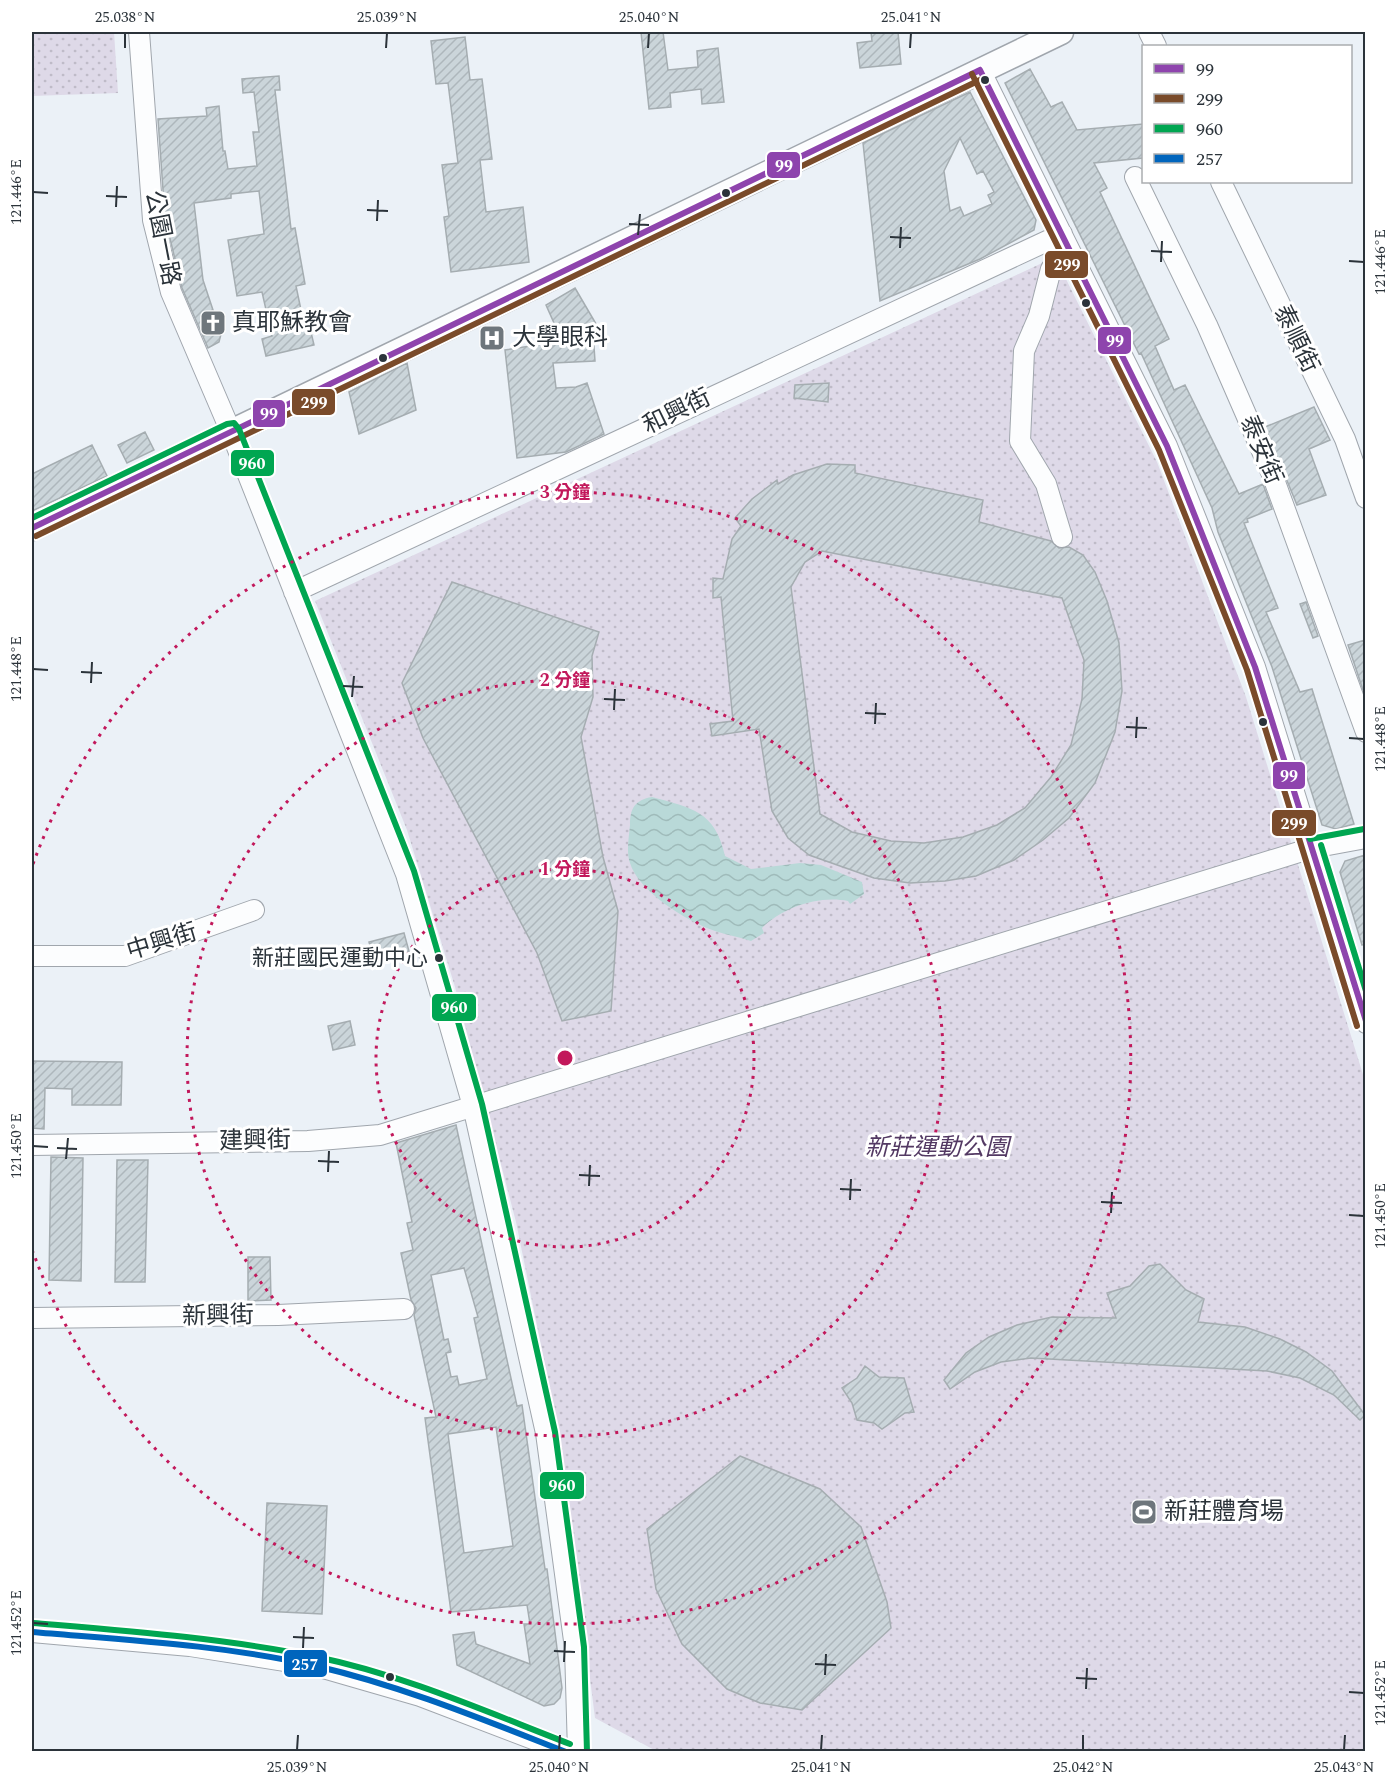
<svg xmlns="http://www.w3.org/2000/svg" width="1397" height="1783" viewBox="0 0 1397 1783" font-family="Spectral,'Noto Sans TC',serif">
  <defs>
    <pattern id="park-dots" width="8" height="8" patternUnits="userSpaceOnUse" patternTransform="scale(1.5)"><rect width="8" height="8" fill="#ded9e8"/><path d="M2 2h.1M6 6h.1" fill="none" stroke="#bfbbc8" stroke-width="1.8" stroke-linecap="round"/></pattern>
    <pattern id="water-waves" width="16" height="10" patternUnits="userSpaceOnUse" patternTransform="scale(1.5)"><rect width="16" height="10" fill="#b9d9d8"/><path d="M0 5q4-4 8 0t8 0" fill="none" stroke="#9fbbba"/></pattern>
    <pattern id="building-hatch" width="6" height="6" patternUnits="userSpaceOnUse" patternTransform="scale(1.5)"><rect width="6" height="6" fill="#cbd5da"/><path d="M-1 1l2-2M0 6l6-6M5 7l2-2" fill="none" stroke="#aeb7bc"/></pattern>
  </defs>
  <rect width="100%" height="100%" fill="#ebf1f7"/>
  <path fill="url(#park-dots)" d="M32,32H114L118,93L32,96Z
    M1055,257L1157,462L1246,697L1365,1081V1751L658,1752L595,1718L559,1434L516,1222L455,987L407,830L315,601Z"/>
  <path fill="url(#water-waves)" d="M652,797C692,808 715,811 725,856L751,869L800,863L821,865L862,882L864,894L850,904L848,901C819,895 783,907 762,928L764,933L751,941C739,937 727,935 715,931C688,922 638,891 630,863C626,852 629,837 630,825C630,808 635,800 652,797Z"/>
  <path fill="url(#building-hatch)" stroke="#a5adb1" stroke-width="1.5" fill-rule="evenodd" d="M641,32H663L668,70L698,67L697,51L718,48L724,102L702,104L701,89L670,93L671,107L649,109Z
    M871,32H898L901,64L860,68L857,43L872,41Z
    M465,37L470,80L482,79L492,159L480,160L486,212L523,207L529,262L451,272L444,217L449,216L442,165L458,163L448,83L436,84L431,41Z
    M1030,69L1051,107L1062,102L1077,130L1143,124V158L1094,163L1107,188L1100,192L1169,339L1155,346L1174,390L1185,385L1239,494L1263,484L1272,509L1247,519L1248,522L1244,523L1278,608L1266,612L1300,692L1312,689L1354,824L1336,829L1322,825L1272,667L1218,532L1212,508L1141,353L1139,354L1005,83Z
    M279,76L280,90H275L291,229L295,228L305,284L296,286L305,329L310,328L314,345L266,356L262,339L272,336L262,292L237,296L228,240L264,234L259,191L231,194V198L194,203L203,280L221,334L219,342L208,348L182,288L165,218L158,119L207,116L206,108L219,106L223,151H225L228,169L257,166L253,132H259L254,92L243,93L242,79Z
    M970,92L1036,220L1034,230L980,259L880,301L863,143ZM960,138L977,174L983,171L994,192L988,195L992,204L964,216L960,207L950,211L944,171Z
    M575,288L599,329L593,332L595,361L553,363L556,388L576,387L587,383L604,434L566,452L517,458L505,350L562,341L546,305Z
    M407,363L416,410L359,434L349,392Z
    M829,383L828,402L794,398L795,385Z
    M1314,407L1330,440L1309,449L1326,495L1297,505L1265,427Z
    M145,432L154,450L127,463L118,445Z
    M92,445L107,476L32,511V474Z
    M827,464L855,465V473L983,500L979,522L1051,541L1059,548L1069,547L1083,555L1095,572L1107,601L1119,643L1122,691L1115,732L1095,783L1069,818L1043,840L1014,860L976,876L945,881L910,883L874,878L809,855L788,838L772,811L759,729L712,736L710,724L733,721L721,597L713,598V578L723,579L732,539L741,526L735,518L752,499L777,480L778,484L793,475ZM822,551L1062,598L1084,660L1082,699L1071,745L1051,777L1025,808L997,825L963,837L924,843L891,841L852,832L820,814L791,587L805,562Z
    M452,582L599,632L592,656L593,697L581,737L603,857L618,911L611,1011L562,1021L537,953L423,738L402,683Z
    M1306,602L1318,636L1313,638L1300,604Z
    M1365,640V696L1348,645Z
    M1365,855V944L1362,945L1340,872L1345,861Z
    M404,933L410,955L375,964L369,942Z
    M350,1021L355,1045L333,1050L328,1026Z
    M32,1061L122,1062L121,1105H72V1089L45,1088L44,1129L32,1128Z
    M456,1125L517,1406L522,1405L545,1569H547L562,1688L560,1698L554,1704L544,1706L457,1665L453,1635L474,1632L476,1644L530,1664L524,1624H530L527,1605L451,1612L425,1418L436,1417L414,1315L416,1308L411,1300L401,1253L413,1250L407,1223L412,1222L396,1143ZM464,1268L478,1317L474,1318L487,1379L459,1385L457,1376L451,1377L446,1353L451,1352L448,1339L444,1340L431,1275ZM496,1427L513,1546L464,1553L448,1434Z
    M51,1157L83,1158L81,1281L49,1280Z
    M117,1160H148L145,1282H115Z
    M248,1257H270L271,1300L248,1301Z
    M1160,1264L1186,1290L1204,1299L1198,1322L1245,1327L1280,1339L1306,1352L1332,1371L1365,1415L1360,1420L1334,1395L1300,1378L1267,1371L1031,1358L1001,1362L975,1372L950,1389L944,1380L966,1353L989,1337L1017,1325L1052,1317L1116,1318L1107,1293L1130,1286L1149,1266Z
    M865,1366L879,1377L904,1378L914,1412L905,1413L882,1429L874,1423L857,1420L852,1403L842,1388L857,1378Z
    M740,1456L820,1489L861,1527L887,1602L891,1628L802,1710L760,1703L727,1689L682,1644L656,1589L647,1529Z
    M267,1503L327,1506L322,1614L262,1611Z"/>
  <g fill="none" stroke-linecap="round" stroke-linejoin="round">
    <g stroke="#a0a6ad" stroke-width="22">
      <path id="minor" d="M139,32L153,220L171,292L231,432L406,874L473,1106L546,1433L575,1648L578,1752
        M1149,32L1156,46
        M980,70L1167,446L1255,667L1366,1023
        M1135,177L1207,325L1272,474L1366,732
        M1221,182L1345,439L1366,498
        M1051,269L1039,316L1024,351L1020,441L1046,484L1062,537
        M294,592L1062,234
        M32,956H125L254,910
        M32,1145L308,1141L380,1135L1312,848L1366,838
        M32,1318L278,1315L404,1309
        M32,1632L190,1646L316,1666L420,1696L567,1752"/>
    </g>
    <g stroke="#a0a6ad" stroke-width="27">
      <path id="major" d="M32,528L1061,32"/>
    </g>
    <use href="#minor" stroke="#fcfdfe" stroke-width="20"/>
    <use href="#major" stroke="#fcfdfe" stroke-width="24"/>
    <g stroke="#fff" stroke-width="10">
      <path id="bus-1" d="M980,70L1167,446L1255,667L1366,1021
        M32,528L980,70"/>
    </g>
    <g stroke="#fff" stroke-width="10">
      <path id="bus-2" d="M972,74L1159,450L1247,670L1357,1026
        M36,536L984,78"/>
    </g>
    <g stroke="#fff" stroke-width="10">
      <path id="bus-3" d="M32,518L227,424L234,423L239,429L414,871L482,1104L555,1432L584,1647L587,1752
        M1310,839L1364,829
        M1321,845L1366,991
        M33,1623C128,1631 223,1638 317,1657C404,1675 487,1712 570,1744"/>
    </g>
    <g stroke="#fff" stroke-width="10">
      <path id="bus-4" d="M32,1632C127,1640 224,1645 316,1666C402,1686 484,1720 566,1752"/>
    </g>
    <use href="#bus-1" stroke="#8e44ad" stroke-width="6"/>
    <use href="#bus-2" stroke="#7a4b2a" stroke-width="6"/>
    <use href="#bus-3" stroke="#00a651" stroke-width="6"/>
    <use href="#bus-4" stroke="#0065bd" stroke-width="6"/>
  </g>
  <path fill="none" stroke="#2b333a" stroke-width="2" d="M125,48V33M386,48L387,33M648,48L649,33M910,48L911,33M33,192L48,193M106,196L127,197M116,207L117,186M367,210L388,211M377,221L378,200M629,224L649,225M638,235L640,214M890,237L911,238M900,248L901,227M1151,251L1172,252M1349,261L1364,262M1161,262L1162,241M33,669L48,670M81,672L102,673M91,683L92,662M343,686L363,687M352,697L354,676M604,699L625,700M614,710L615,689M865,713L886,714M875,724L876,703M1126,727L1147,728M1136,738L1137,717M1349,738L1364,739M33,1146L48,1147M57,1148L77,1149M66,1159L68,1138M318,1161L339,1162M328,1172L329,1151M579,1175L600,1176M589,1186L590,1165M840,1189L861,1190M850,1200L851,1179M1101,1202L1122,1203M1111,1213L1112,1192M1349,1215L1364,1216M33,1623L48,1624M293,1637L314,1638M303,1648L304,1627M554,1651L575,1652M564,1662L565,1641M815,1664L836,1665M825,1675L826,1654M1076,1678L1097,1679M1086,1689L1087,1668M1349,1692L1364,1693M297,1750L298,1735M559,1750L560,1735M821,1750L822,1735M1083,1750V1735M1344,1750L1345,1735"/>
  <g fill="none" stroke="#c2185b" stroke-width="3" stroke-dasharray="3 6">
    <circle cx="565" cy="1058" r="189"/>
    <circle cx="565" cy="1058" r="378"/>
    <path d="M33 864A566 566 0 1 1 33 1252"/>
  </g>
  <defs>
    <g id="church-square" transform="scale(1.35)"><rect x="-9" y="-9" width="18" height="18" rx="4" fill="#6e767c" stroke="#fff"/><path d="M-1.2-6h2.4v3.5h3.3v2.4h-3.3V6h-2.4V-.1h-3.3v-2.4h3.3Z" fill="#fff"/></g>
    <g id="hospital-square" transform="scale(1.35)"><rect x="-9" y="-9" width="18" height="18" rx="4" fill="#6e767c" stroke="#fff"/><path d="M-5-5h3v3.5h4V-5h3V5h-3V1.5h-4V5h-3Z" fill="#fff"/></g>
    <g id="stadium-square" transform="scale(1.35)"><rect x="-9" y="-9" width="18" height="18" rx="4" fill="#6e767c" stroke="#fff"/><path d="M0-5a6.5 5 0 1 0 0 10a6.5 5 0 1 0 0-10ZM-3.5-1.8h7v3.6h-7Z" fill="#fff"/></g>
  </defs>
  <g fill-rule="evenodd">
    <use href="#church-square" x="213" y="323"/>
    <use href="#hospital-square" x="492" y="338"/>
    <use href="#stadium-square" x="1144" y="1512"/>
  </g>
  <g fill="#2b333a" stroke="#fff" stroke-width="2">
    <circle cx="985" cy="80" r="5"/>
    <circle cx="726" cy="193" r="5"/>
    <circle cx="1086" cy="303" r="5"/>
    <circle cx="383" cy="358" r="5"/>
    <circle cx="1263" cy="722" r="5"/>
    <circle cx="439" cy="958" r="5"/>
    <circle cx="390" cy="1677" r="5"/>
  </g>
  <g text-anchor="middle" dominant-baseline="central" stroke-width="6" stroke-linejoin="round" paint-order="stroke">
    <g font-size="22" fill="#2b333a" stroke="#fff" text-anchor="end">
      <text x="428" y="958">新莊國民運動中心</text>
    </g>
    <g font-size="24" fill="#2b333a" stroke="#fff">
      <text transform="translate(162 238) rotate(79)">公園一路</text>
      <text transform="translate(1296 339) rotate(64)">泰順街</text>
      <text transform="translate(677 412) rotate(-26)">和興街</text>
      <text transform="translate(1261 450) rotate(67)">泰安街</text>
      <text transform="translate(162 942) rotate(-17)">中興街</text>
      <text transform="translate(255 1141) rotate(-1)">建興街</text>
      <text transform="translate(218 1316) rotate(-1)">新興街</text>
    </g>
    <g font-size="24" fill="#2b333a" stroke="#fff" text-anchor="start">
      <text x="232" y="323">真耶穌教會</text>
      <text x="512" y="338">大學眼科</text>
      <text x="1164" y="1512">新莊體育場</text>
    </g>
    <g font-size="24" font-style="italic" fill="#533963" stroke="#fff">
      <text x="937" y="1148">新莊運動公園</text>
    </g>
  </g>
  <circle cx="565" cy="1058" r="9" fill="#c2185b" stroke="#fff" stroke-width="3"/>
  <g font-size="18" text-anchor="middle" font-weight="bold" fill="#c2185b" stroke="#fff" stroke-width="6" stroke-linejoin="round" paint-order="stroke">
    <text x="565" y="498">3 分鐘</text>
    <text x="565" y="686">2 分鐘</text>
    <text x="565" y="875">1 分鐘</text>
  </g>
  <g stroke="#fff" stroke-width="2">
    <rect x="766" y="151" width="35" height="28" rx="6" fill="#8e44ad"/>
    <rect x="1044" y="250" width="45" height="29" rx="6" fill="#7a4b2a"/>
    <rect x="1097" y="326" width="35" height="29" rx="6" fill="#8e44ad"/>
    <rect x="291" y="388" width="45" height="28" rx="6" fill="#7a4b2a"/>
    <rect x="252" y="399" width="34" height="29" rx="6" fill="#8e44ad"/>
    <rect x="230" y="449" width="45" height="28" rx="6" fill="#00a651"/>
    <rect x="1272" y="761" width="34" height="29" rx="6" fill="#8e44ad"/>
    <rect x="1271" y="809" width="46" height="28" rx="6" fill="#7a4b2a"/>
    <rect x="431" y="993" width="46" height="29" rx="6" fill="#00a651"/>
    <rect x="539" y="1471" width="46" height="29" rx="6" fill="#00a651"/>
    <rect x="283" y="1649" width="45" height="29" rx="6" fill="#0065bd"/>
  </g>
  <g font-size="16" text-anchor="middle" font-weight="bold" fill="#fff">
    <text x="784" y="171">99</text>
    <text x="1067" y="270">299</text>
    <text x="1115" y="346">99</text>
    <text x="314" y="408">299</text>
    <text x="269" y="419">99</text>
    <text x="252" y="469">960</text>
    <text x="1289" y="781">99</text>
    <text x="1294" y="829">299</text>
    <text x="454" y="1013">960</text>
    <text x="562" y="1491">960</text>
    <text x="305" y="1670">257</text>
  </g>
  <rect width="1397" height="1783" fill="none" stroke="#ffffff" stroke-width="66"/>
  <rect x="1142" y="45" width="210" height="138" fill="#ffffff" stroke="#aaadb0" stroke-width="1.5"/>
  <rect x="1154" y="64" width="30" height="9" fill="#8e44ad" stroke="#aaadb0" stroke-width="1.5"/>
  <text x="1196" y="75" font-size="18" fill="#2b333a">99</text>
  <rect x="1154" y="94" width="30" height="9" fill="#7a4b2a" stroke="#aaadb0" stroke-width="1.5"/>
  <text x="1196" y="105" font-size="18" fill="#2b333a">299</text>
  <rect x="1154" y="124" width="30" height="9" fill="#00a651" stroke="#aaadb0" stroke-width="1.5"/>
  <text x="1196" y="135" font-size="18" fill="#2b333a">960</text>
  <rect x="1154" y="154" width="30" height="9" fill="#0065bd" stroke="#aaadb0" stroke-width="1.5"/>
  <text x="1196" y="165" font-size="18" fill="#2b333a">257</text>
  <rect x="33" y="33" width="1331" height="1717" fill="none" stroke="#2b333a" stroke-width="2"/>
  <g font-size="15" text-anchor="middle" fill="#2b333a">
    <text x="125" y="22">25.038°N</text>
    <text x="387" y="22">25.039°N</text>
    <text x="649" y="22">25.040°N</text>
    <text x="911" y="22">25.041°N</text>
    <text transform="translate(16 192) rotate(-90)" y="5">121.446°E</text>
    <text transform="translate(1380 262) rotate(-90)" y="5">121.446°E</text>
    <text transform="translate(16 669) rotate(-90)" y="5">121.448°E</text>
    <text transform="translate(1380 739) rotate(-90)" y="5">121.448°E</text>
    <text transform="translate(16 1146) rotate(-90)" y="5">121.450°E</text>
    <text transform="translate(1380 1216) rotate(-90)" y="5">121.450°E</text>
    <text transform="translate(16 1623) rotate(-90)" y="5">121.452°E</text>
    <text transform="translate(1380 1693) rotate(-90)" y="5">121.452°E</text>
    <text x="297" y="1772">25.039°N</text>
    <text x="559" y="1772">25.040°N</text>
    <text x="821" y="1772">25.041°N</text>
    <text x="1083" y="1772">25.042°N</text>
    <text x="1344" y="1772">25.043°N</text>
  </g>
</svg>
